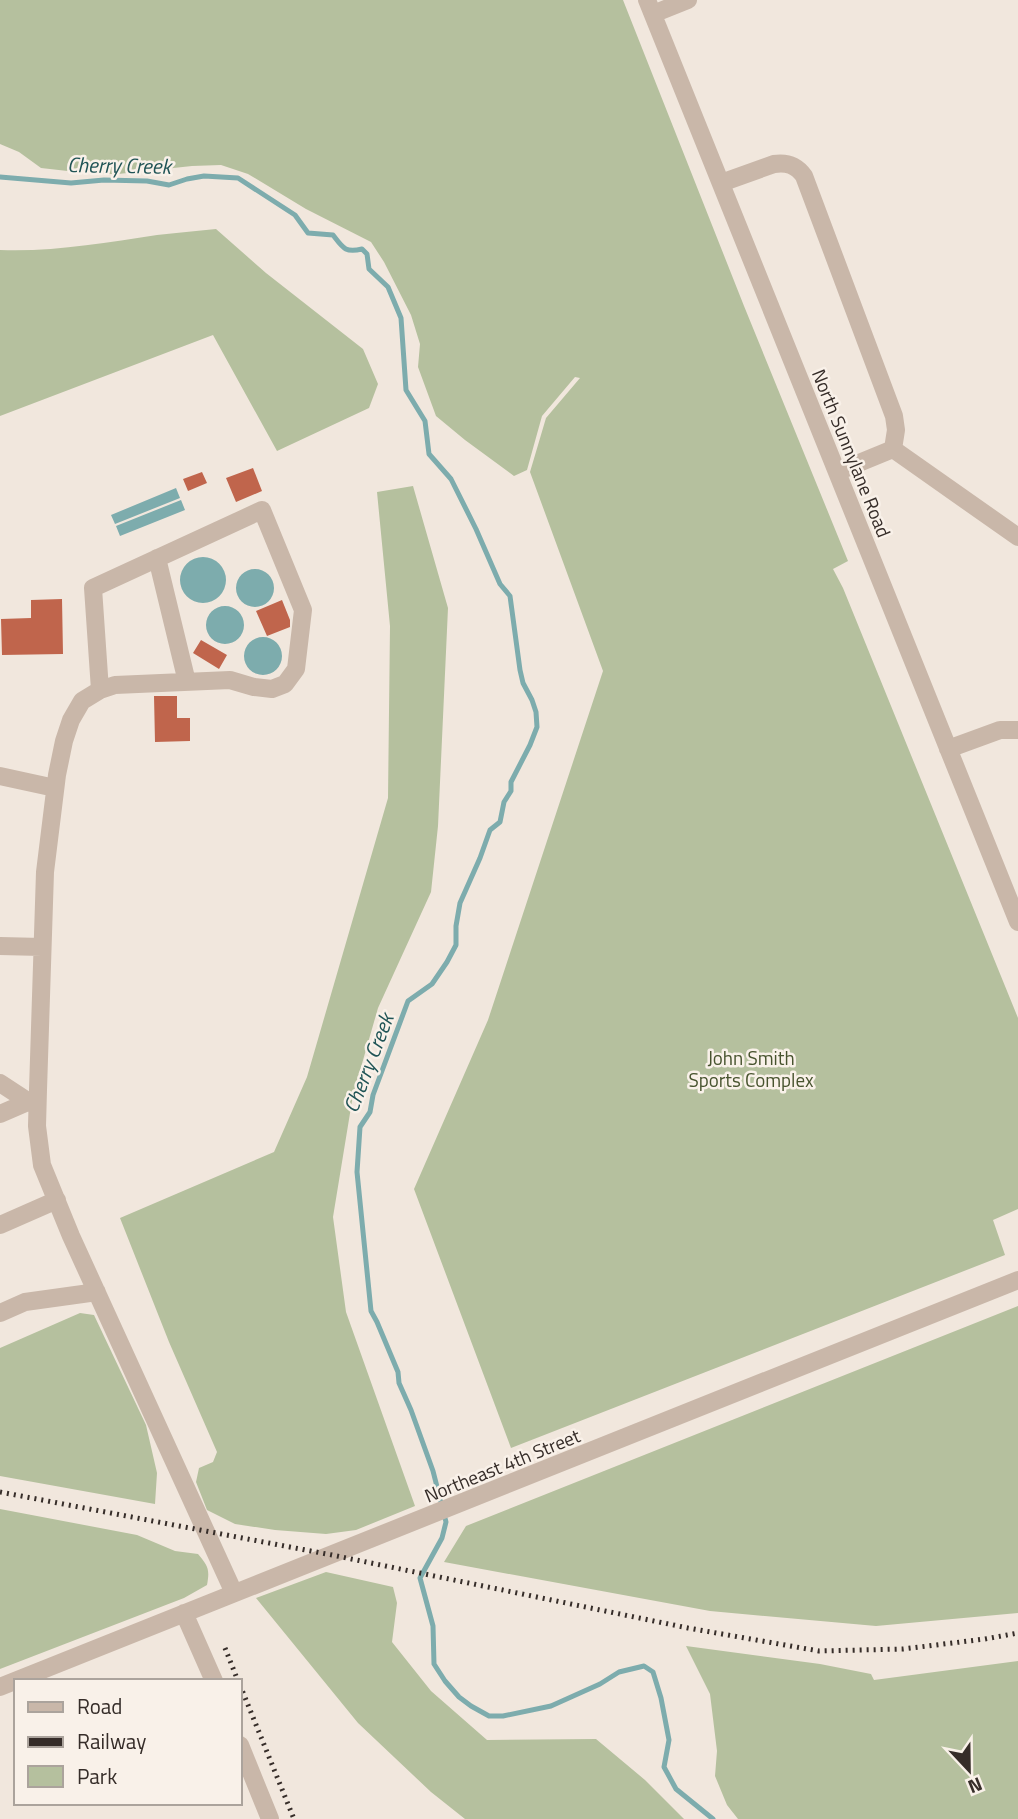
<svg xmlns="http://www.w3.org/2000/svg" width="1018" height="1819" viewBox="0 0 1018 1819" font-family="'Titillium Web',sans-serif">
  <rect width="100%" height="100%" fill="#f1e7dd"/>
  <path fill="#b5c09e" d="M0,0H623L744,306L848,561L833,569L843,588L1018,1018V1209L993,1220L1005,1255L511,1448L414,1189L488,1020L603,671L530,472L546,418L580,378L575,377L542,416L527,470L514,476L465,440L436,416L418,367L420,344L411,315L384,262L371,242L306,209L248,174L221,165L192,166L118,174H94L41,168L19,152L0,144Z
    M216,229L266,273L363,349L378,384L369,408L277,451L213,335L0,416V250C53,252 104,243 157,235C176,233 196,231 216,229Z
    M413,486L448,608L438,826L431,892L378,1008L353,1095L333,1217L346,1312L415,1506L356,1530L326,1534L275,1530L235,1524L207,1510L196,1482L199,1468L213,1462L217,1452L169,1342L120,1218L274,1152L307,1077L388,798L390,626L377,492Z
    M1018,1306V1613L876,1626L710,1611L444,1562L466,1526Z
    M80,1313L94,1315L146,1425L157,1473L155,1504L0,1476V1348Z
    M0,1509L137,1535L175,1551L198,1554C208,1566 210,1569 207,1585L184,1598L0,1669Z
    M326,1572L393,1587L397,1603L392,1642L431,1691L487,1740L596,1739L645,1780L684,1819H465L431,1792L358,1723L256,1598Z
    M686,1646L820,1664L871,1674L874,1680L1018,1661V1819H738L727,1805L715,1776L717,1751L710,1694Z"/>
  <path fill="#7dacad" d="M176,488L180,498L115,524L111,515Z
    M181,500L185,510L120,536L116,526Z
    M180 580a23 23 0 1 1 46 0a23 23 0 1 1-46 0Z
    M236 588a19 19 0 1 1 38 0a19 19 0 1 1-38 0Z
    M206 625a19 19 0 1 1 38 0a19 19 0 1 1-38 0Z
    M244 656a19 19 0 1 1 38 0a19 19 0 1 1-38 0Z"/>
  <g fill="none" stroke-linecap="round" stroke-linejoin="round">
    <path stroke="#7dacad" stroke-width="5" d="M0,177L71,183L104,180L147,181L169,185L187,179L204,176L238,178L295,215L308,233L333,235C343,248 345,253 362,249L367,254L369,269L388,287L401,318L406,390L425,421L429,454L451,479L476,529L500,584L510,596L520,670L523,683L532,700L536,712L537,727L530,745L511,782V791L504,802L500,822L490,830L480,858L460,903L456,926V945L447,962L432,984L408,1001L373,1095L370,1112L360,1127L357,1172L371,1311L377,1322L398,1372L399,1383L411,1410L433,1471L446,1522L442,1538L420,1578L433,1626L434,1664L445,1681L459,1697L471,1706L489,1716H503L551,1706L600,1684L619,1672L644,1666L653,1672L661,1698L669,1740L664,1767L676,1789L713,1819"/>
  </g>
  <path fill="#c0654c" d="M253,468L262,491L236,502L226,478Z
    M202,472L207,483L188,491L183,479Z
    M62,599L63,654L2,655L1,619L31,618V600Z
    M282,600L290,620V627L267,636L256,611Z
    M201,640L227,655L219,669L193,653Z
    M154,696H177V718H190V741L155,742Z"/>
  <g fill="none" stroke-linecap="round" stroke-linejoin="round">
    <path stroke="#c9b7a9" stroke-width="18" d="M647,0L1018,922
      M653,14L688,0
      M721,183L774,164C787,162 796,165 804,176L894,416L896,430L893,449
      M837,472L893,449L1018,537
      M157,558L187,682
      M100,690L93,588L262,510L303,610L296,669L285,684L272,689L254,687L230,680L115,685L100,690L82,701L71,720L64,741L57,775L45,872L38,1090L37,1126L42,1165L71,1236L234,1593
      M948,749L1000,730H1018
      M0,776L55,788
      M0,946L42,947
      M0,1083L29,1102
      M0,1114L37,1098
      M0,1225L57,1200
      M0,1313L25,1302L97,1292
      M184,1613L214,1681
      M0,1687L1018,1280
      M240,1745L270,1819"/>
    <path stroke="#362d29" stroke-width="5" stroke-dasharray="2 5" stroke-linecap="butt" d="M0,1492L332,1555L688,1628L819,1651L903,1649L985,1639L1018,1633
      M225,1648L238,1681
      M240,1685L294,1819"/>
  </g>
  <g text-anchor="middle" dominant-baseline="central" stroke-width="5" stroke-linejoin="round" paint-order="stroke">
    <g font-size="19" fill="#362d29" stroke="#f9f1e9">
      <text transform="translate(852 453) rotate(68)">North Sunnylane Road</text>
      <text transform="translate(502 1465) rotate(-22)">Northeast 4th Street</text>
    </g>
    <g font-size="19" fill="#47532e" stroke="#f9f1e9">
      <text x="751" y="1057">John Smith<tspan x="751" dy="22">Sports Complex</tspan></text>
    </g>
    <g font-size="21" font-style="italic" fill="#205456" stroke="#f9f1e9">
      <text transform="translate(119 165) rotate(1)">Cherry Creek</text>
      <text transform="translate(368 1063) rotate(-69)">Cherry Creek</text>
    </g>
  </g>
  <rect x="14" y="1679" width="228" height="126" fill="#f9f1e9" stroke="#aba39c" stroke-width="2"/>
  <rect x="28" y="1702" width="35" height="10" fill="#c9b7a9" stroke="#aba39c" stroke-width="2"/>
  <text x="77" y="1714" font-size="21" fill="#362d29">Road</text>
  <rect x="28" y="1737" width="35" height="10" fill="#362d29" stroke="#aba39c" stroke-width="2"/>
  <text x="77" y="1749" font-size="21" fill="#362d29">Railway</text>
  <rect x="28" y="1766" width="35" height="21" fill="#b5c09e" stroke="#aba39c" stroke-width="2"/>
  <text x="77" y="1784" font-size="21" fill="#362d29">Park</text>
  <g transform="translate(969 1770) rotate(158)" stroke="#f9f1e9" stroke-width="5" paint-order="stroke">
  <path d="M0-5L12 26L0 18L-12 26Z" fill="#362d29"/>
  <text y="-10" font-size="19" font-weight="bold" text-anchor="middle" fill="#362d29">N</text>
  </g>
</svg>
